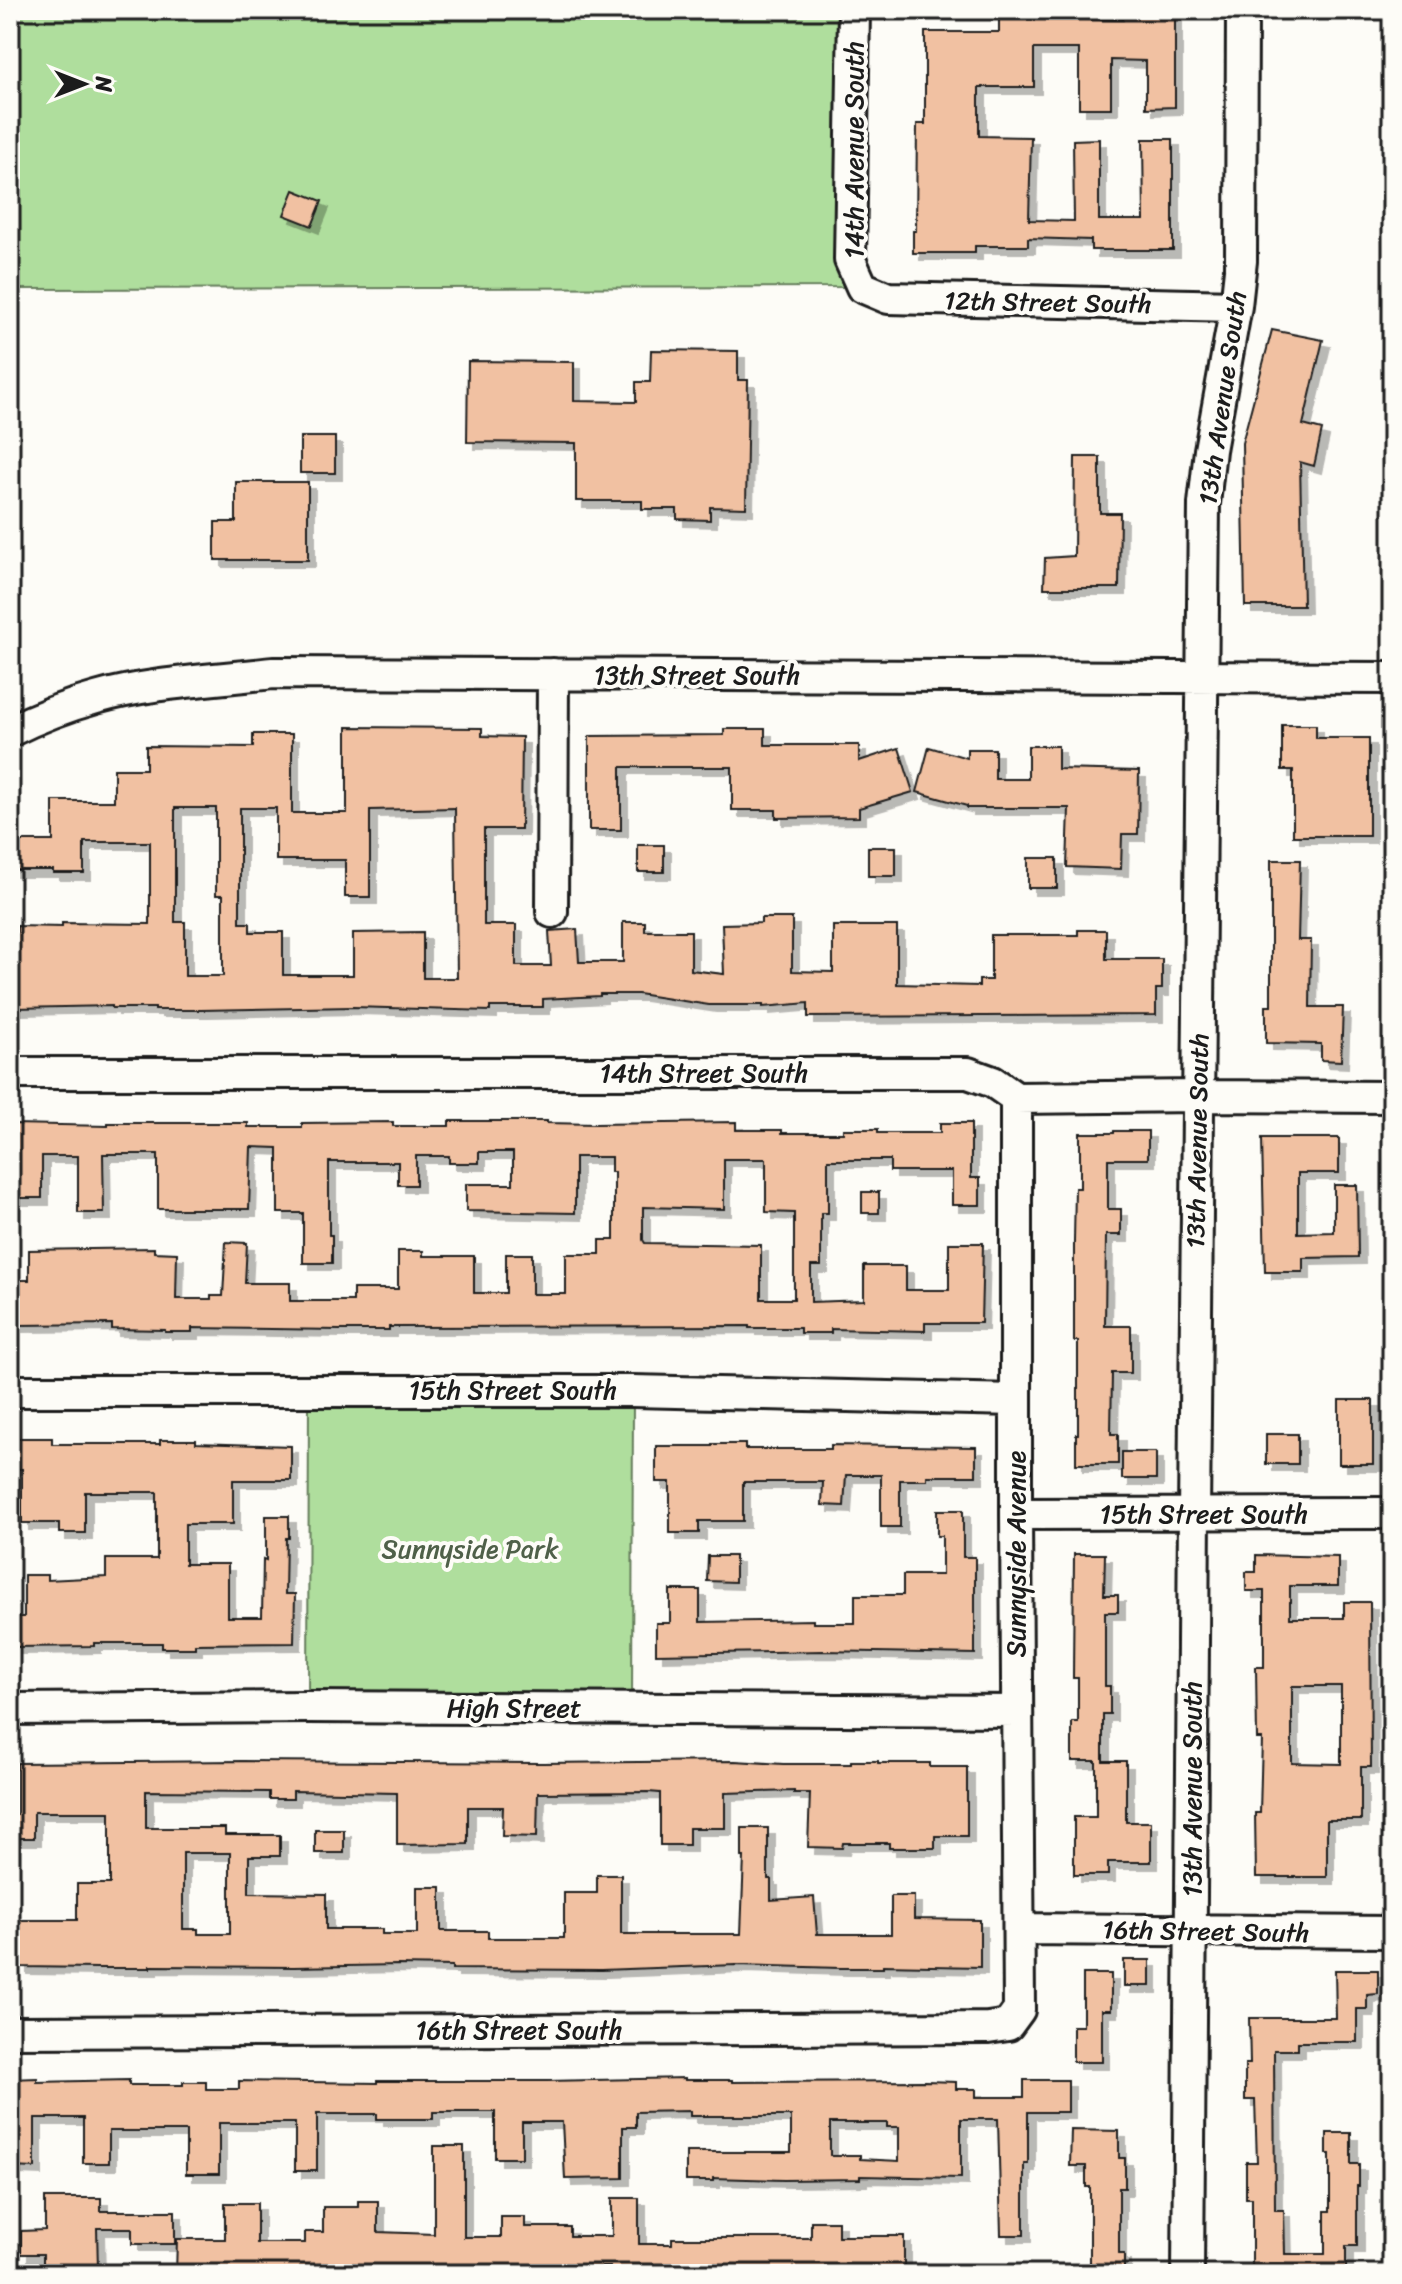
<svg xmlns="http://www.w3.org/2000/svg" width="1402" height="2284" viewBox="0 0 1402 2284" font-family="Sriracha,sans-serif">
  <defs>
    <filter id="shadow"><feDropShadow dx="7" dy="7" stdDeviation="0" flood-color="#0004"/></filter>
  </defs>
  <rect width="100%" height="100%" fill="#fdfcf7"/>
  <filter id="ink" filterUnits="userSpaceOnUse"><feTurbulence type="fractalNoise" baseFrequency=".0125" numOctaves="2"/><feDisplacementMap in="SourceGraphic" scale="16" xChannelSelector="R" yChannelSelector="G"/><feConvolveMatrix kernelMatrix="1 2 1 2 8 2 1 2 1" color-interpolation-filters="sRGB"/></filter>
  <g filter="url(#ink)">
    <path fill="#afde9d" stroke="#667d5c" stroke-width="2" d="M10,10H854L862,287L10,289Z
      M309,1390L633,1391L632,1708L308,1707Z"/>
    <path fill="#f1c1a2" stroke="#1c1c1c" stroke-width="2" fill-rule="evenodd" filter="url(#shadow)" d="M1123,10H1175V107L1146,108V61L1111,60V108H1079V49H1034V87H979V136L1031,137L1029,220L1074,221L1073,140L1099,139V220H1144L1143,139H1173V250H1091V240L1028,238V246H975V253H913V231H916L917,124H925V32H999V17L1123,20Z
      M294,190L322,201L312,226L284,215Z
      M1272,330L1323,340L1303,425L1322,430L1314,466L1300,462L1303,606H1245L1242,443Z
      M651,350L738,351V380H748L746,508L710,507V520L677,519V509H642V501H576V443L467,442L468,361L574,362V401L636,402V382H650Z
      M300,437H335V473H300Z
      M1075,457H1100V513H1120L1119,588H1044L1045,558L1074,556Z
      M236,482H308V560H215V522H236Z
      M1282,725H1316V738H1369V836H1293V770H1282Z
      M347,727L482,728V736L522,737L521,829H484V925H516V966H551L549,931L577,929L579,962H623V922H645V931H691V970L724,974L722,924L761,923V918H792V971L833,972V926H897V984L979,986V980H991V935H1078V930H1106V959H1162V989H1156V1015L808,1017V1003L763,1007V1005H709L638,994H600V996L543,999V1007H490V1011L353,1007L201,1010H155V1008H112V1006L15,1008L17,926L62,927V923L150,924V842H84V873H53V870H10V841H53V801H114V769H146V746L253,747V734H292V813H347ZM175,808H216V895H223V976H185V922H175ZM240,808H276V860H345V897H370V810L455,808L457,978H423V932L353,933V975H283V932H250V923H240Z
      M724,729H765V745H859V761L899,748L913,792L859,808V817L776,818V810H732V767H621V830H589V736L724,735Z
      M1028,746H1058V769L1139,771L1138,834H1122L1121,869L1067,867L1069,808H967V806L917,792L929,747L967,758V749H995V779H1028Z
      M638,845H664V872H638Z
      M868,847H896V876H868Z
      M1028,858H1057V888H1028Z
      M1271,860H1300L1298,940H1311L1310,1007H1343L1341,1061L1321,1060V1044L1266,1043V1006H1271Z
      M449,1121H547V1123L595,1124L736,1122V1130H782V1133H843V1129H878V1133H940V1123H971V1178H980V1205H952V1171H890V1160H828V1213H821V1266H811V1302L864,1300V1266H906V1290H949V1243H983L981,1323H925V1331L831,1329V1333H800V1328H749V1326L389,1327V1330H339L192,1328V1332H165V1330L112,1329V1324L16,1325V1280H29V1250L154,1248V1252L177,1253L176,1299H211V1296H223L226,1242L247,1243L245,1283H290V1301H353V1289H398V1251H423V1256H474V1293H506V1254H532V1294H566V1254H600V1240H614V1172H611V1157H575V1213L466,1211V1184H513V1152H479V1163H449V1156H416V1185H398V1162H329V1235H332V1263H303V1213H278V1148L251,1147L249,1209H158V1154H103L104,1213H78V1156H42V1198H14L13,1124L108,1126V1123H248V1127H302V1123L393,1122V1126H449ZM724,1159H766V1212L794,1213V1299H761V1245L645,1243L643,1240V1207L724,1209Z
      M1114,1131H1148V1159H1108V1209H1121V1235H1106L1105,1326H1131V1373H1112L1111,1434H1118V1464H1076V1434H1078V1341H1074V1241L1075,1188H1080V1133H1114Z
      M1262,1138H1339V1173H1298V1233L1334,1232V1185H1357L1358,1257L1303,1258V1272H1265Z
      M862,1192H879V1213H862Z
      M1339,1400H1373V1464H1339Z
      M1266,1434H1298V1464H1266Z
      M11,1438H52V1444H160V1440H196V1443L291,1446V1480H233V1524H185V1564H228V1617H262L263,1559L266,1560V1516H289V1538H286L285,1594H295L294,1643L195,1644V1648H162V1643H94V1646L14,1647V1617H24V1575H47V1580L106,1577V1559H157V1492H85V1533H59V1523H22V1469H11Z
      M712,1444H745V1449H831V1445L976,1447V1476H927V1480H900V1527H881V1475H846L844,1506L822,1505L823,1482H743V1521H699V1533H670V1482H656V1446H712Z
      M1122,1452H1156V1479H1122Z
      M937,1510H963V1557H975V1654L824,1651L656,1654V1623H670V1590H700V1622L813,1620V1623H855V1595H903V1575H942V1536H937Z
      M1074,1554H1105L1104,1595H1118V1612H1105V1686H1110V1714H1103V1761H1126V1822H1151V1862H1108V1875H1074V1817H1096V1761H1072V1722H1078V1678H1073Z
      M1256,1555L1338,1557V1586H1290V1618H1344V1602H1370L1371,1767H1361V1820H1327V1877H1256L1255,1813H1260L1262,1739H1257L1256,1667H1264V1591H1246V1572H1256ZM1292,1686H1341V1764L1292,1763Z
      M708,1556H735V1582L707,1581Z
      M243,1761L542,1763L735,1761L783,1764H851V1761H878V1763H930V1767H967V1836H935V1848H889V1843H843L842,1848L808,1847L810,1793H794V1791L725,1793V1828H689V1845H660V1793L648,1792L538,1793L537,1837L502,1836L503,1807H468V1844L397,1845V1793L293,1791V1799H269V1792L146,1791V1828H225V1835H280V1856H249V1893L326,1894V1929H382V1934H417V1887H441V1931H488V1938H564V1893H597V1875H621V1934H741L744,1857H742V1828H768V1879H771V1900L814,1897L817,1934H891V1896H914V1919L980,1920V1967L883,1965V1968H840L736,1965L601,1970L452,1969V1966L398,1965L294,1967L150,1966V1968H97L20,1967V1947H10V1920H77V1884H110V1812H34V1838H11V1815H17V1763ZM183,1853H230V1934H198V1929H183Z
      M315,1830H344V1853H315Z
      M1124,1960H1150V1986H1124Z
      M1335,1970H1378V1994L1367,1995V2009H1357V2042H1298V2050H1274L1275,2210H1284L1285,2254H1325V2211H1330V2154H1327V2133H1351V2164H1359V2186H1357V2246H1346V2274H1252V2198H1246V2162H1257L1255,2100H1245V2064H1250L1249,2018H1336Z
      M1083,1974H1111V2010H1102V2062H1073V2026H1083Z
      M37,2078V2082L129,2080V2085H183V2082H206V2089H239V2081L377,2083V2081H547L685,2078V2080H732V2082L925,2081L956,2082V2089H976V2097H1024V2080H1068V2112H1028V2164H1024V2235H1001L998,2119H961V2178L860,2176V2179L784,2180L713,2178V2181H686V2152H791V2116H690V2111L636,2112V2127H623V2178L565,2179L562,2122H522V2158H495V2112H433V2119H377V2114H317V2171H295V2123H219V2174H186V2131H109V2163H83V2118H35V2168L10,2167V2079ZM830,2123H887V2127H899V2161L860,2159V2155H830Z
      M1071,2130L1119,2131V2158H1125V2188H1119V2254H1124V2274H1090V2187H1086V2166H1070Z
      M434,2146H464V2237H501V2217H525V2227H570V2236H612V2198H639V2244H672V2238H811V2221H838V2236H904V2274H811V2270L737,2269H695V2274H610V2267H554V2274H408V2270H341V2274H176L177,2239H225V2203H257V2243H305V2232H323V2207H358V2201H378V2232L434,2234Z
      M45,2198H101V2211H175V2244H132V2228H97L98,2269L43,2270V2254H21V2231L45,2230Z"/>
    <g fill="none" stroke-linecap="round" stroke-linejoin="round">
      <g stroke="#1c1c1c" stroke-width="36">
        <path id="minor" d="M854,10L850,260L862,287L888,298L1236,306
          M10,731C38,717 67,706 96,698C153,682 215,680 273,673L1392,678
          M552,912L553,674
          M10,1073H968L993,1082L1016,1098L1198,1096L1392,1097
          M10,1391H633L1015,1400
          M1016,1514L1392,1513
          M10,1709L308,1707L1017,1711
          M1019,1929L1392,1932
          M10,2032L988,2028L1008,2025L1019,2010L1016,1514V1098
          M1188,2274L1194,1515L1204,504L1210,450L1236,306L1241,261L1242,10"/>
      </g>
      <use href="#minor" stroke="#fdfcf7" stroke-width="30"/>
    </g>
  </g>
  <g text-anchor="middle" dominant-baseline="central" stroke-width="8" stroke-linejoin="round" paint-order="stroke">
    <g font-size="26" fill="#1c1c1c" stroke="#fdfcf7">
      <text transform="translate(854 150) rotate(-90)">14th Avenue South</text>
      <text transform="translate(1048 302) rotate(1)">12th Street South</text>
      <text transform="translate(1222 398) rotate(-82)">13th Avenue South</text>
      <text x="697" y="675">13th Street South</text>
      <text x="704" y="1073">14th Street South</text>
      <text transform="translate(1197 1141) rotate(-89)">13th Avenue South</text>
      <text x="513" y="1390">15th Street South</text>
      <text x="1204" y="1514">15th Street South</text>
      <text transform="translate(1016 1554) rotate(-90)">Sunnyside Avenue</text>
      <text x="514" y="1708">High Street</text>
      <text transform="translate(1192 1789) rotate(-90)">13th Avenue South</text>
      <text transform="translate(1206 1931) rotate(1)">16th Street South</text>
      <text x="519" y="2030">16th Street South</text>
    </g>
    <g font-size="26" fill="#4f6049" stroke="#fdfcf7">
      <text x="470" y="1549">Sunnyside Park</text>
    </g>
  </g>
  <rect width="1402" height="2284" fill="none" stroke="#fdfcf7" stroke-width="40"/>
  <rect x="20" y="20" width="1362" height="2244" fill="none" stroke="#1c1c1c" stroke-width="3" filter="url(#ink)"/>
  <g transform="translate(84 84) rotate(90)" stroke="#fdfcf7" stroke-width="6" paint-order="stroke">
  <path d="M0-6L14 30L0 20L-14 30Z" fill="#1c1c1c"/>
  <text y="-12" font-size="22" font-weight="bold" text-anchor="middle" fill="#1c1c1c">N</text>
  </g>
</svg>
